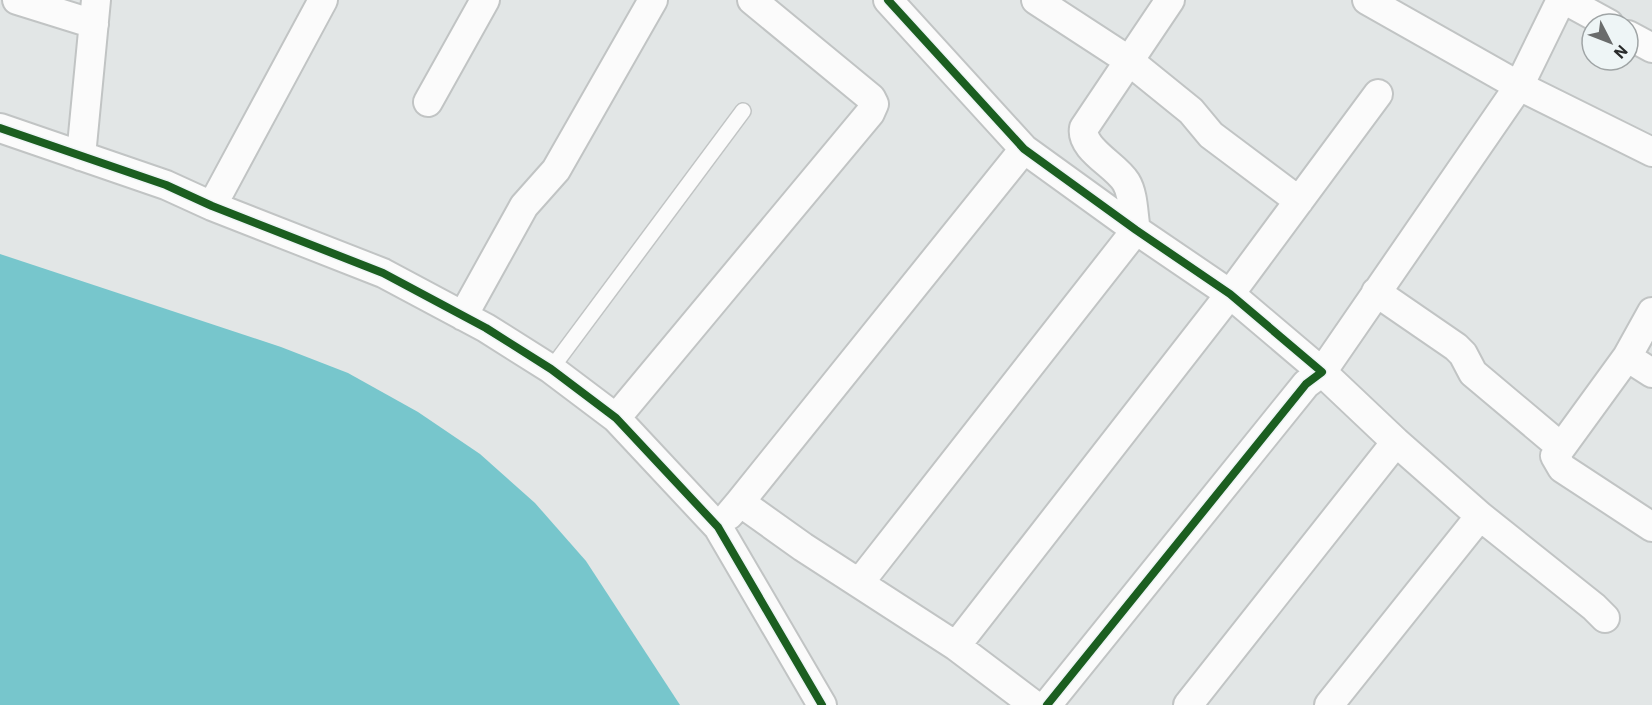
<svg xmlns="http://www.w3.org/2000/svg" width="1652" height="705" viewBox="0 0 1652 705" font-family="'IBM Plex Sans',sans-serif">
  <rect width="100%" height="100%" fill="#e2e6e6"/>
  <path fill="#77c6cc" d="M0,254L281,347L348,373L418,412L480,454L535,503L586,561L680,705H0Z"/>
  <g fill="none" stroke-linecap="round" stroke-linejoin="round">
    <g stroke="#c1c4c4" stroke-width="18">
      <path id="lane" d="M551,369L743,111"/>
    </g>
    <g stroke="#c1c4c4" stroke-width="32">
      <path id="street" d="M17,0L94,24
        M888,0L1024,149L1136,230L1230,294L1322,372L1306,384L1047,705
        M1036,0L1128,60L1191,111L1211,135L1299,201
        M1367,0L1519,86L1652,152
        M1561,0L1519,86L1322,372L1396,442L1480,516L1594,607L1605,618
        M1565,0L1609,24
        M1628,35L1652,48
        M428,102L485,0
        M0,128L166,185L212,206L383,273L486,328L551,369L616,418L718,527L822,705
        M81,156L96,0
        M212,206L323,0
        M1376,292L1456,347L1463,354L1473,373L1561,447
        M1652,312L1627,357L1555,456L1562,468L1652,527
        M463,316L524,206L556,170L653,0
        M1627,357L1652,373
        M616,418L870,113L874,104L871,98L752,0
        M740,502L1024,149
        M729,515L740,502L803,547L956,646L1034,705
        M860,582L1136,230C1133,216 1134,195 1126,182C1116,165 1080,149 1084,128L1170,0
        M956,646L1230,294L1378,94
        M1188,705L1396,442
        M1329,705L1480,516"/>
    </g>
    <use href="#lane" stroke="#fbfbfb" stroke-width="15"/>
    <use href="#street" stroke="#fbfbfb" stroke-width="28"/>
    <g stroke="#eef5f6" stroke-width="11">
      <path id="cycleway" d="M888,0L1024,149L1136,230L1230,294L1322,372L1306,384L1047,705
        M0,128L166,185L212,206L383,273L486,328L551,369L616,418L718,527L822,705"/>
    </g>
    <use href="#cycleway" stroke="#1b5e20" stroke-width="8"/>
  </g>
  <g transform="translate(1610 42) rotate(132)"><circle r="28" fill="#eef5f6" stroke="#9fa4a5" stroke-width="1.5"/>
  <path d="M0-4.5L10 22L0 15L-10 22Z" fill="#6a6c6c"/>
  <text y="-9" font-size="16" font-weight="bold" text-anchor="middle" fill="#292b2b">N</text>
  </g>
</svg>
